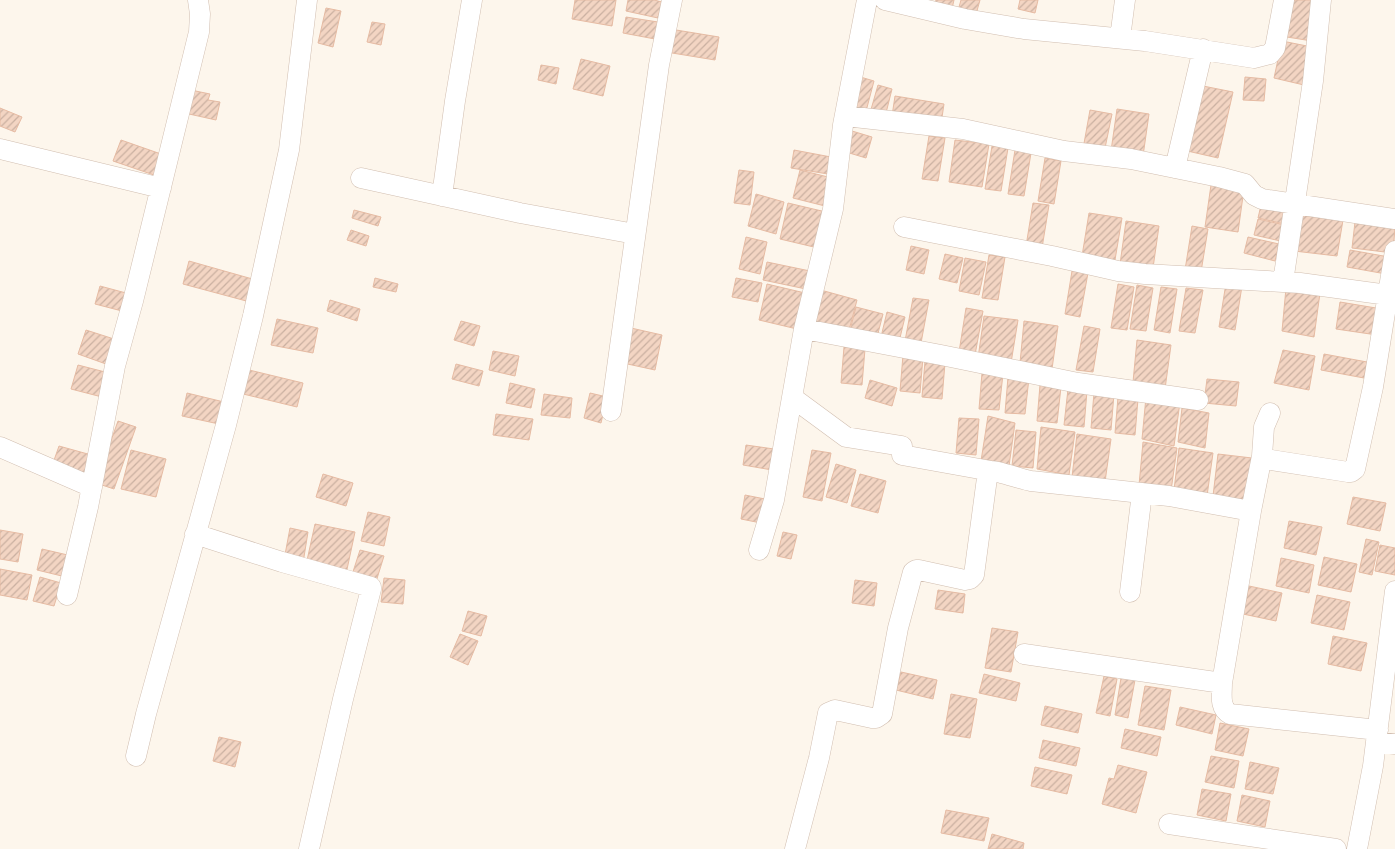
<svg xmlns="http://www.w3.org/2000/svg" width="1395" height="849" viewBox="0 0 1395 849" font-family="'PT Sans',sans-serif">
  <defs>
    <pattern id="building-hatch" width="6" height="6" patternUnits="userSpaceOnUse" patternTransform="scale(1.25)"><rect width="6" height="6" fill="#f3d5c3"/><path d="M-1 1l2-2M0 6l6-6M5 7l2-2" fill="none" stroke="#cab0a1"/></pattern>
  </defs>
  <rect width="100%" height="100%" fill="#fdf6ec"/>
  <path fill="url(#building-hatch)" stroke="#e6bba3" d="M575,0H616L612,26L572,19Z
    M628,0H654L662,2L658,18L626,11Z
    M936,0H954L951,13L933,9Z
    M961,0H980L975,18L957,14Z
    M1020,0H1038L1035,13L1018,9Z
    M1293,0H1318L1312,41L1287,37Z
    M326,8L341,11L333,47L318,43Z
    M626,17L658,22L655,39L623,33Z
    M372,22L385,24L381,45L367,42Z
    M670,29L719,37L715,60L666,52Z
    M1282,41L1312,47L1304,85L1274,78Z
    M581,59L610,66L603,96L573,89Z
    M541,65L559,68L556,84L538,80Z
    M857,76L874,81L865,115L848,111Z
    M1245,77L1266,79L1264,101L1243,100Z
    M878,85L892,89L885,117L870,113Z
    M1198,85L1233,92L1218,158L1183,150Z
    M186,89L210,94L208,100L220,102L216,120L180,112Z
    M895,96L944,104L941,124L892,116Z
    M0,108L22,117L15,132L0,126Z
    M1117,109L1149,114L1143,156L1111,151Z
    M1090,110L1112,114L1104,153L1083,149Z
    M852,131L872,137L866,158L846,152Z
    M929,136L945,138L938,181L922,179Z
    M121,140L161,154L154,175L113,161Z
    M955,140L989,144L982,187L949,182Z
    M992,146L1008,148L1001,191L985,189Z
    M794,150L831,157L828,174L791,168Z
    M1015,150L1031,153L1024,196L1008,194Z
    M1045,158L1061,161L1054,204L1038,201Z
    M739,170L754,172L750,205L734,203Z
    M800,170L832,178L825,206L793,198Z
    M1211,185L1244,189L1238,232L1205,227Z
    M756,194L784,202L776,234L748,226Z
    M1262,201L1293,209L1289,225L1258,218Z
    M788,203L826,212L818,248L780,239Z
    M1033,203L1049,205L1042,248L1026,246Z
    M354,210L381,217L378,226L352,218Z
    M1089,213L1122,218L1115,260L1082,256Z
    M1299,214L1343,220L1337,256L1294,251Z
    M1258,219L1289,226L1285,242L1254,235Z
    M1126,221L1159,226L1153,268L1120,264Z
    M1355,222L1395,227L1393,253L1352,248Z
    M1192,226L1208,229L1201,272L1185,270Z
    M351,230L369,236L366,246L347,240Z
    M746,237L767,242L760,274L739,269Z
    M1248,237L1279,244L1275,261L1244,253Z
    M911,246L929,250L924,274L906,270Z
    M1350,250L1389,257L1386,274L1347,267Z
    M945,254L963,258L957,283L939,279Z
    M989,255L1005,257L998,300L982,298Z
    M965,258L986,262L979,295L959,291Z
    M189,261L256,280L250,302L183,284Z
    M767,262L810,271L806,289L763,280Z
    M1072,271L1088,273L1080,317L1065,314Z
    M375,278L398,284L396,292L373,287Z
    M736,278L762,283L758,302L732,297Z
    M1226,283L1242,286L1235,330L1219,327Z
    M767,284L805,293L797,329L759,320Z
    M1118,284L1134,287L1127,330L1111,328Z
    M1137,285L1153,288L1146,331L1130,329Z
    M100,286L126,293L122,311L95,304Z
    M1161,287L1177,289L1170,333L1154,330Z
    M1186,288L1203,290L1195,333L1179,331Z
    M1286,288L1320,293L1314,337L1282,331Z
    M817,289L857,300L848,334L807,323Z
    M913,298L929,300L921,343L905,341Z
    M330,300L360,309L357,321L327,311Z
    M1340,302L1382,309L1377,335L1336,329Z
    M856,307L883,314L876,341L849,334Z
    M966,308L983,311L975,355L959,352Z
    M887,312L905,317L898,346L880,341Z
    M984,316L1018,320L1011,363L978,358Z
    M277,319L318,328L313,353L271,345Z
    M461,321L480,326L474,346L454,340Z
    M1024,321L1058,326L1052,369L1020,363Z
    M1084,326L1100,329L1093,372L1076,370Z
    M631,328L662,335L655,370L623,363Z
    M86,330L114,339L106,364L78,354Z
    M1137,340L1171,345L1165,389L1133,382Z
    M844,347L865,349L862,385L841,383Z
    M1283,350L1315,356L1309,390L1274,383Z
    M493,351L519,356L515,376L489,370Z
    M1324,354L1367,362L1364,378L1321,370Z
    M903,355L923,357L920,393L900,391Z
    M925,361L945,363L942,399L922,397Z
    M456,364L483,371L479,386L452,379Z
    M78,365L109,373L102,397L71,389Z
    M245,369L303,383L297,407L239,393Z
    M982,373L1003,374L999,410L979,409Z
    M1008,377L1029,378L1025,414L1005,413Z
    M1207,379L1239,382L1236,406L1204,403Z
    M870,380L897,388L892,406L865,398Z
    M510,383L535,389L531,408L506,403Z
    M1040,385L1061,387L1057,423L1037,421Z
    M1068,389L1087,391L1084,427L1064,425Z
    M187,393L224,402L219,424L182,416Z
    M590,393L607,397L601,423L584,418Z
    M1094,393L1114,394L1111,430L1091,428Z
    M544,394L572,398L570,418L541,415Z
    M1118,397L1138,399L1135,435L1115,433Z
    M1146,397L1180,402L1174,446L1142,439Z
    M1182,408L1209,413L1205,448L1178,442Z
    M496,414L533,419L529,440L493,435Z
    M988,416L1015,423L1009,466L981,461Z
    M959,418L979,419L976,455L956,453Z
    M118,421L136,427L114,489L96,483Z
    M1041,427L1075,432L1069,475L1037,469Z
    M1016,430L1036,432L1033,468L1012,466Z
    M1077,434L1111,439L1105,482L1072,477Z
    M1143,442L1177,448L1171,491L1139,485Z
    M746,445L781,450L778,471L743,465Z
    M59,446L95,456L89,477L52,466Z
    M1179,448L1213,453L1207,496L1174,490Z
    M131,450L166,459L156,497L121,489Z
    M812,450L831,453L822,501L803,497Z
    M1218,454L1252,458L1246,502L1213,496Z
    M836,464L856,470L847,503L826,497Z
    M323,474L353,483L346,506L316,497Z
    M860,474L886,481L878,513L851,506Z
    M745,495L765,499L761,523L741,519Z
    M1353,497L1386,503L1380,531L1347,524Z
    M368,512L390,517L384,546L361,541Z
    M1289,521L1322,527L1316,555L1284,548Z
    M315,524L355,532L346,574L306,565Z
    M290,528L308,532L303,563L284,560Z
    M0,530L23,534L18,562L0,559Z
    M783,532L797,535L791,559L777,556Z
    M1366,539L1379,542L1372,575L1359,572Z
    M1380,545L1395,548V575L1375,571Z
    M42,549L72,556L66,577L37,570Z
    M360,550L384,556L375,585L351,578Z
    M1324,557L1357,564L1351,592L1318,585Z
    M1281,558L1314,565L1309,593L1276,586Z
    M0,569L32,575L27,600L0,595Z
    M40,577L61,583L54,606L33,601Z
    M384,578L405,580L403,604L381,602Z
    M855,580L877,583L874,606L852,603Z
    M1249,586L1282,593L1276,621L1243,614Z
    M938,590L965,594L963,613L935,609Z
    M1317,595L1350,602L1344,630L1311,623Z
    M468,611L487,616L481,636L462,631Z
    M992,628L1018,632L1011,672L985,668Z
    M460,634L478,641L468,665L450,657Z
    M1333,636L1367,643L1361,671L1328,664Z
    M901,672L937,680L933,699L896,690Z
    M984,674L1020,683L1016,701L979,693Z
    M1104,676L1117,679L1110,716L1096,713Z
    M1121,678L1135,680L1128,718L1115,715Z
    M1145,686L1171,690L1164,730L1138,725Z
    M951,694L977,699L970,738L944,734Z
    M1045,706L1082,714L1078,733L1041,725Z
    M1180,707L1216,715L1212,734L1176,725Z
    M1220,723L1249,729L1243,756L1215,750Z
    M1125,729L1161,737L1157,756L1121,748Z
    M219,737L241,742L235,767L213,761Z
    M1043,740L1080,748L1076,766L1039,758Z
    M1211,756L1239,761L1234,788L1205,782Z
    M1250,762L1279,768L1273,794L1245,789Z
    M1118,765L1147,772L1136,813L1102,804L1109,778L1114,779Z
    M1035,767L1072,775L1067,794L1031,786Z
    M1202,789L1231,794L1226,821L1197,815Z
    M1242,795L1270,801L1265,827L1237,821Z
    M946,810L989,818L984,841L941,833Z
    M992,834L1024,843L1023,849H988Z"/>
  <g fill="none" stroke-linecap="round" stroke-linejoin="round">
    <g stroke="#d1beb0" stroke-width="21">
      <path id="street" d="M885,0L965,19L1024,29L1145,41L1254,58L1270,54L1275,48L1284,0
        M1120,38L1125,0
        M845,116L963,129L1064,151L1131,159L1219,177L1245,184L1254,195L1262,199L1395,219
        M0,149L161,188
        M1175,168L1203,49
        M361,178L520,213L635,234
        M442,196L455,101L472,0
        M904,227L1052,256L1118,271L1145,274L1300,283L1388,295
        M1283,282L1313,81L1321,0
        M804,329L941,355L1078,383L1198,400
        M793,398L846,437L902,446
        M611,411L659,65L672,0
        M0,447L92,487
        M902,455L991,471
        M1262,456L1264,427L1270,413
        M195,534L282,562L371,587V589L343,699L309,849
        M759,550L774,500L804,329L833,209L843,125L867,0
        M1130,592L1142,493
        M67,595L88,507L115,366L133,301L199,32L200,14L198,0
        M1024,654L1222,683
        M1378,730L1230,714C1219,708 1222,694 1222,683L1251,511L1262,456L1271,460L1348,472H1351L1355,469L1373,387L1395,251
        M1376,742L1395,744
        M136,756L146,714L226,425L253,316L289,150L307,0
        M1169,824L1336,849
        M795,849L819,758L828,713L835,710L872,718H876L882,714L898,628L913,572L916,570H919L965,580L970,579L974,575L987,478C988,474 988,473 991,471C995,470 1024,480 1031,481L1169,496L1251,511
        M1357,849L1373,766L1395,591"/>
    </g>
    <use href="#street" stroke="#fff" stroke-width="20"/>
  </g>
</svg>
